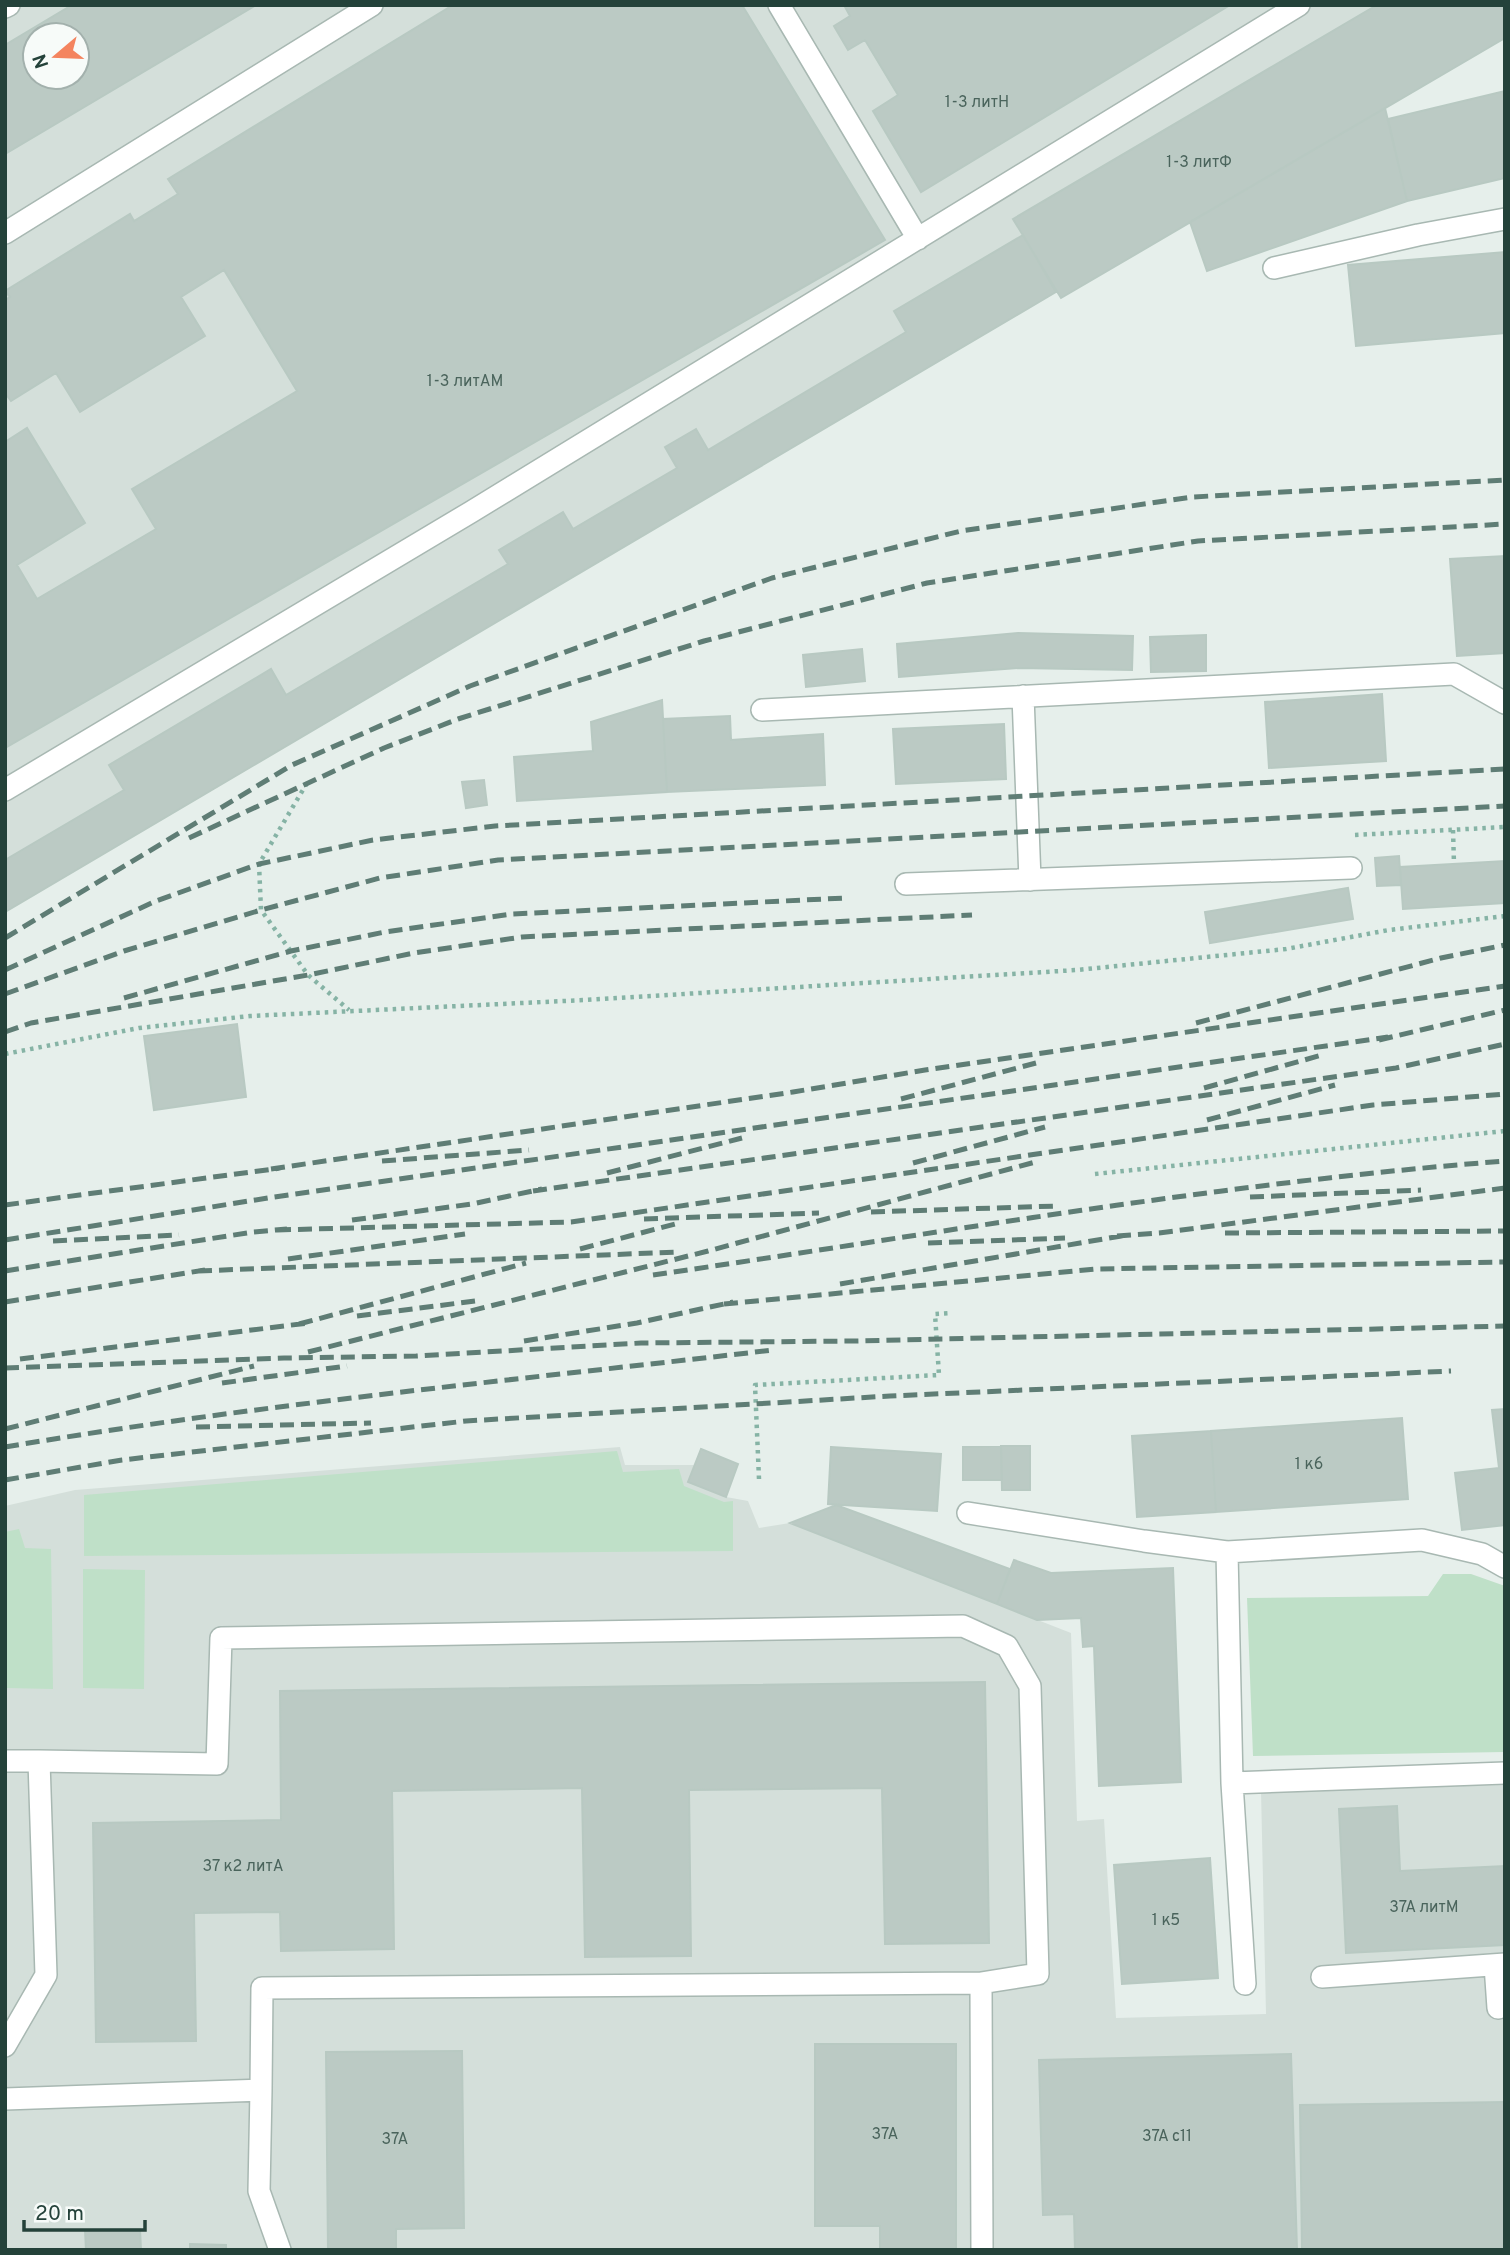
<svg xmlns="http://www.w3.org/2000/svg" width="1510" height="2255" viewBox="0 0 1510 2255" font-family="Overpass,sans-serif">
  <rect width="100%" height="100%" fill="#e6efeb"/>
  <path fill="#d4dfda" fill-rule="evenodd" d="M5,5H1505V38L1061,298L1056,292L5,912ZM35,35H77V77H35Z
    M620,1447L625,1465H694L688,1482L726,1497L748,1501L759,1528L790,1523L1071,1633L1077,1821L1104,1819L1116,2018L1266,2014L1261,1791L1505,1785V2250H5V1506L75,1490Z"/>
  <path fill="#bfe0c8" d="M617,1451L623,1472L679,1469L684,1486L724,1502L733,1501V1551L84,1556V1495Z
    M19,1529L25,1548L51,1549L53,1689L7,1688V1703H5V1532Z
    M83,1569L145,1570L144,1689L83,1688Z
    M1443,1574H1471L1505,1586V1752L1253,1756L1247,1598L1428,1596Z"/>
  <path fill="#bbcac4" stroke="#b8c9c2" stroke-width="2" fill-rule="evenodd" d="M72,5H256L5,154V45ZM35,35H77V77H35Z
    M453,5H742L885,240L5,748V442L27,428L85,523L17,565L37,599L156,529L132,489L297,391L224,270L181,297L205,336L80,412L56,373L11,401L5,393V300L10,297L5,291L130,214L134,221L178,194L168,179Z
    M844,5H1230L921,192L873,111L898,95L865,40L848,50L834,26L850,16Z
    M1377,5H1505V38L1061,298L1013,219Z
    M1505,91V178L1407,201L1388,119Z
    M1385,108L1407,201L1207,271L1190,222Z
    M1023,235L1056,292L5,912V860L124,790L109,765L271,669L286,695L508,564L499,550L563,512L573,529L677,468L665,447L696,429L708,450L906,332L894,311Z
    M1505,252V333L1356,346L1348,265Z
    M1505,556V653L1457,656L1450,559Z
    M1018,633L1133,636L1132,670L1019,668L899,677L897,644Z
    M1206,635V671L1151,672L1150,637Z
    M862,649L865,681L806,687L803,655Z
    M1382,694L1386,761L1269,768L1265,702Z
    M662,700L667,792L517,801L514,757L593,751L591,722Z
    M730,716L731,740L823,734L825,785L667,792L663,719Z
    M1004,724L1006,779L896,784L893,729Z
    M484,780L487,805L466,808L462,782Z
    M1399,856L1401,885L1377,886L1375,858Z
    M1505,861V903L1403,909L1400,867Z
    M1348,888L1353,919L1210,943L1205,912Z
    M237,1024L246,1097L154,1110L144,1036Z
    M1505,1409V1525L1462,1530L1455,1473L1499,1468L1492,1410Z
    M1402,1418L1408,1499L1216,1512L1211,1431Z
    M1211,1431L1216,1512L1137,1517L1132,1436Z
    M1001,1446L1002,1480H963V1447Z
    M1001,1446H1030V1490H1002Z
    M831,1447L941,1454L937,1511L828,1504Z
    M701,1449L738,1464L726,1497L688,1482Z
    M836,1505L1010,1569L997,1604L790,1523Z
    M1014,1560L1051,1573L1173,1568L1181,1782L1099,1786L1094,1646L1083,1647L1081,1618L1037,1620L997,1604Z
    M985,1682L989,1943L885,1944L882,1788L689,1790L691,1956L585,1957L582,1788L392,1791L394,1949L281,1951L280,1912L194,1913L196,2041L96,2042L93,1823L281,1820L280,1691Z
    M1397,1806L1400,1871L1505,1866V1945L1346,1953L1339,1809Z
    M1210,1858L1218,1978L1122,1984L1114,1865Z
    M815,2044H956V2250H880V2226H815Z
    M462,2051L464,2228L396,2229V2250H328L326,2052Z
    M1291,2054L1297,2250H1075L1074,2214L1043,2215L1039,2060Z
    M1505,2102V2250H1302L1300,2105Z
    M140,2229L141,2250H86L85,2230Z
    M190,2244L226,2245V2250H190Z"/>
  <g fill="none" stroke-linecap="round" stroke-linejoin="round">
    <g stroke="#a8b8b2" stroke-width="24">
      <path id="service" d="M779,5L918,239
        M5,7L9,5
        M5,233L372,5
        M1274,268L1418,235L1505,219
        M1023,696L1030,880
        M762,710L1454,674L1505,703
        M5,790L471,512L1299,5
        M906,884L1351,868
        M968,1513L1144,1541L1227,1552L1422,1540L1482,1554L1505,1567
        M1227,1552L1232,1783
        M5,1761H39
        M1495,1965L1498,2008
        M1322,1977L1505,1964
        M981,1983L982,2250
        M1245,1984L1232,1783L1505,1773
        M5,2046L46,1975L39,1761L217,1764L221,1638L963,1626L1007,1646L1030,1686L1038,1974L981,1983L262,1988L261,2090L5,2099
        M261,2090L259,2191L280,2250"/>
    </g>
    <path stroke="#86b3a5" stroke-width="4.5" stroke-dasharray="3.5 5" stroke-linecap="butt" d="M307,783L259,864L261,910L308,975L349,1010
      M1453,830L1454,864
      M1355,835L1505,827
      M5,1054L139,1028L250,1016L585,1000L1077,970L1286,949L1389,930L1505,916
      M1095,1174L1505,1131
      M759,1479L755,1385L939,1375L935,1314L951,1313"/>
    <use href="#service" stroke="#fff" stroke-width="21"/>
    <path stroke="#5f7d75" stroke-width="5" stroke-dasharray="14 7" stroke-linecap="butt" d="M189,838L384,748L458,719L704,641L927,583L1198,541L1505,524
      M5,938L292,765L470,686L772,578L961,531L1192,497L1505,480
      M5,970L156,901L259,864L373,840L495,826L1505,769
      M5,994L124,951L261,910L380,878L498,860L1505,806
      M124,998L291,951L385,932L512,914L846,898
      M1196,1023L1441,958L1505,945
      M5,1032L31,1023L308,975L414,953L522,937L972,915
      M1379,1040L1505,1010
      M1204,1088L1322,1055
      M901,1099L1036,1063
      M1207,1120L1335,1085
      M382,1161L529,1150
      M913,1163L1045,1127
      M271,1169L793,1092L925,1070L1505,986
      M607,1173L742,1138
      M533,1191L1396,1068L1505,1044
      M1250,1197L1421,1190
      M5,1205L281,1168
      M871,1212L1057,1206
      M644,1219L819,1213
      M352,1220L472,1204L542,1189
      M277,1230L571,1222L1373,1105L1505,1094
      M1225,1233L1505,1231
      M1117,1236L1159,1233L1505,1188
      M5,1240L274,1197L1388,1037
      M53,1241L179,1235
      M928,1243L1065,1238
      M580,1249L675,1224
      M288,1259L465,1234
      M5,1271L253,1232L287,1229
      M198,1271L678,1252
      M653,1275C936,1234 1219,1183 1505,1161
      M840,1284L1127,1235
      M5,1302L205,1270
      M724,1304L1096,1269L1505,1262
      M357,1316L475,1301
      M299,1324L526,1263
      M524,1341L637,1323L733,1302
      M308,1352L708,1251L1039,1161
      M20,1359L308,1323
      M5,1368L284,1358L416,1356L641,1343L854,1341L1505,1326
      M222,1383L347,1366
      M196,1427L371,1423
      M5,1429L254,1366
      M5,1447C259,1404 517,1380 773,1350
      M5,1480L122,1460L466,1421L890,1396L1451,1371"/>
  </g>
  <g text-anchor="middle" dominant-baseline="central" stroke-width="6" stroke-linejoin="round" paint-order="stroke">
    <g font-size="16" fill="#4a645c">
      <text x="977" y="103">1-3 литН</text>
      <text x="1199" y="163">1-3 литФ</text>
      <text x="465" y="382">1-3 литАМ</text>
      <text x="1309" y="1465">1 к6</text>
      <text x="243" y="1867">37 к2 литА</text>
      <text x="1424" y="1908">37А литМ</text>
      <text x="1166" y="1921">1 к5</text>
      <text x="885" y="2135">37А</text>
      <text x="1167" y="2137">37А с11</text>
      <text x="395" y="2140">37А</text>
    </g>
  </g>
  <rect width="1510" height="2255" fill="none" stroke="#24423a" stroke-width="14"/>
  <g transform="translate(56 56) rotate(251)"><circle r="33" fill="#f7fbf9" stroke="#a3b1ad" stroke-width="2"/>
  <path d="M0-5L12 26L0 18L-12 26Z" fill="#f4845f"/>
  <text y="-10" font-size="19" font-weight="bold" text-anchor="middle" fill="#24423a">N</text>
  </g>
  <path d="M24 2220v10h121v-10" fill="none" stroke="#24423a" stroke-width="3.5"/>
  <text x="35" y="2220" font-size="21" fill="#24423a" stroke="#f7fbf9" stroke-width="5" paint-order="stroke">20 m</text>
</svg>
